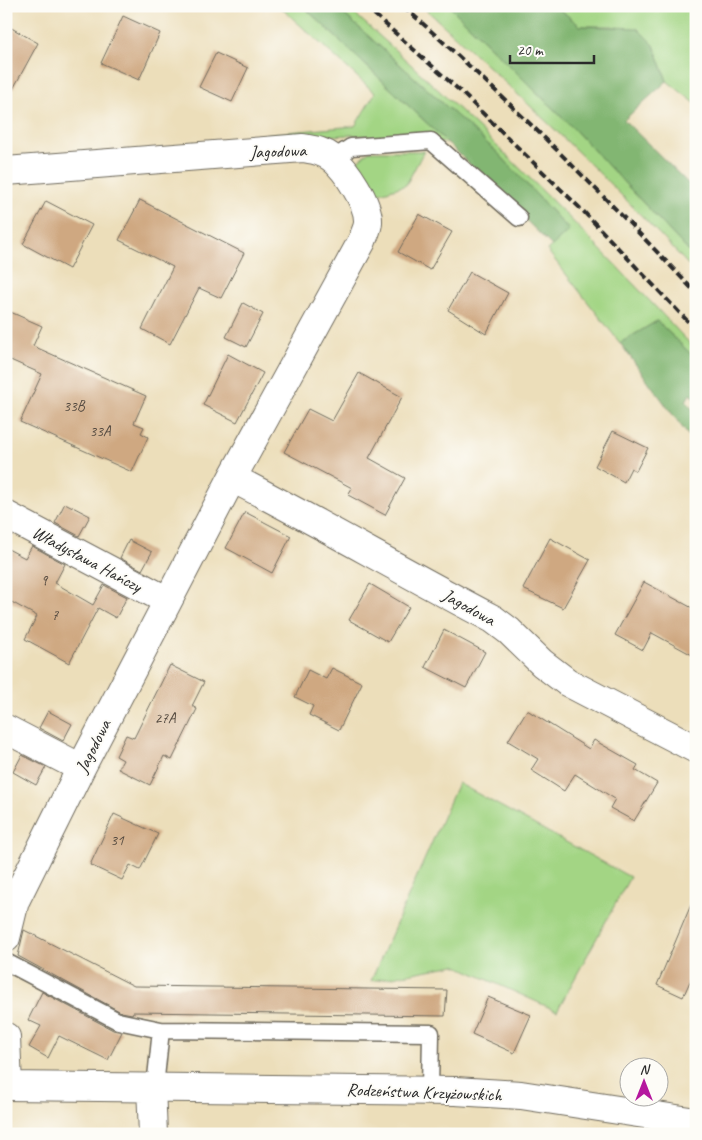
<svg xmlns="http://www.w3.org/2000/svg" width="702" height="1140" viewBox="0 0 702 1140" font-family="Caveat,sans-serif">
  <rect width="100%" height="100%" fill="#fdfcf7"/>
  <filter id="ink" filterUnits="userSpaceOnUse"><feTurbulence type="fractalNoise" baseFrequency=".02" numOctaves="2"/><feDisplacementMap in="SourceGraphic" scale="10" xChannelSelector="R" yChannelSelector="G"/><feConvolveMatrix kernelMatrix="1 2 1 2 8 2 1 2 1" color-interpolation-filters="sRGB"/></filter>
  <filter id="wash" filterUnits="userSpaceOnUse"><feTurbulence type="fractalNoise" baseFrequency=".0096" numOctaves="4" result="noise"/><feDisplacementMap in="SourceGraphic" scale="20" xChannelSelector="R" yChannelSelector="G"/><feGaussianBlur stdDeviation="1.12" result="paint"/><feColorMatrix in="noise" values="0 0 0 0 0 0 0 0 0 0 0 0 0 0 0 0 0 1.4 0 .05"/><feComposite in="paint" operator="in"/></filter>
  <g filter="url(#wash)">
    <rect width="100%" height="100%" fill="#ecdeba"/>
    <path fill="#a3d584" stroke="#678058" d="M279,6H303L448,143L352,135L269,138L267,134L355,126L375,93Z
      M335,6H346C469,114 584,230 696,350V359L657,321L620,343L547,250L569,230L498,153Z
      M422,6H449L574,129L696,259V273C609,179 517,92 422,6Z
      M556,6H696V104L667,81L654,45L612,26H580Z
      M369,151H424L406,185L377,194L354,164Z
      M458,783L630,877L557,1011L455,965L371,981Z"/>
    <path fill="#82b672" stroke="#56704e" d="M303,6H335L498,153L569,230L552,246L448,143Z
      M449,6H556L580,26L637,28L654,45L667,81L624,120L696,191V259L574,129Z
      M657,321L696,359V398L690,394L686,401L696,414V446L620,343Z"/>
    <g id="blocks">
      <path fill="#cfa881" d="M123,16L160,33L139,80L101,63Z
        M6,25L38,43L6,102Z
        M216,53L248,68L232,102L199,87Z
        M140,200L244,253L221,298L199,288L170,344L142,329L173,267L119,240Z
        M46,201L92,225L69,269L23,244Z
        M419,214L452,232L430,270L398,252Z
        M470,272L508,293L486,334L448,310Z
        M243,303L263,314L246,347L226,337Z
        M6,310L42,326L33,346L146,396L134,423L144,427L141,433L148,437L132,472L20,422L42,374L6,358Z
        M228,354L263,373L237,422L203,405Z
        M359,373L402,397L369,458L405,478L385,515L348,495L352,488L284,452L308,409L332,421Z
        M613,431L648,448L636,471L631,468L624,482L595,466Z
        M65,503L90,516L79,536L55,523Z
        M245,512L291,536L272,573L226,548Z
        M550,538L590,560L563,608L523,589Z
        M129,540L152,552L142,570L120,558Z
        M32,546L65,564L55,583L93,605L104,585L127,597L116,618L98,608L69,663L25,639L37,616L6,599V548L25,558Z
        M644,582L696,610V657L652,633L643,650L615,635Z
        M370,584L409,607L388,642L349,620Z
        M444,630L485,652L466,688L425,667Z
        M170,665L204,682L192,706L197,709L172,760L164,756L150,785L118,769L123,760L116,756L126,735L134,738Z
        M332,668L362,683L339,730L309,715L313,706L295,697L308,670L326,679Z
        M527,710L589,749L594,740L638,765L635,770L657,783L634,821L610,808L615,799L575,774L564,791L531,770L538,759L508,741Z
        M48,711L72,724L63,741L39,728Z
        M22,755L46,767L36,785L13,772Z
        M114,814L158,834L140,870L130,865L122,880L90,865Z
        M696,893V968L683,997L657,985Z
        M24,930L134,986L447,990L445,1016L133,1012L132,1014L121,1012L18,956Z
        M42,992L113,1030L122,1032L108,1060L59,1036L48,1058L29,1047L41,1026L28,1020Z
        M488,997L531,1015L514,1053L472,1034Z"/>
    </g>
  </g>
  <g filter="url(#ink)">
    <use href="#blocks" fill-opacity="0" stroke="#6f6a5d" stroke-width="1"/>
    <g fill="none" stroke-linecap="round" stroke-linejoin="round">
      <g stroke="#6f6a5d" stroke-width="19">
        <path id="lane" d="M333,159L351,147L431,141L519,218
          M6,962L118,1021L161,1030L431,1033L430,1090
          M155,1087L161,1030"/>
      </g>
      <g stroke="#6f6a5d" stroke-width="30">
        <path id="street" d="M6,171L303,148C314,150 323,151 332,158C346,169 369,204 368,222C368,228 364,235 362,241L232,478L81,768L15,901L6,938
          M232,478C320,523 405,573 493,619L509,631L542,663L567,682L696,749
          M6,515L168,601
          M6,729L81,768
          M6,1037L8,1086
          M6,1086L455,1091L521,1095L696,1122
          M151,1087L153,1134"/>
      </g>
      <use href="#lane" stroke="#fff" stroke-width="16"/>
      <use href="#street" stroke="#fff" stroke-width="28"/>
      <path stroke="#2b2b2b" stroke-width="4" stroke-dasharray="8 4" stroke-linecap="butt" d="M365,6L459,90L583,211L696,330
        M403,6C506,97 602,193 696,293"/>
    </g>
  </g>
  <g text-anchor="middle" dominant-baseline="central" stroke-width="4" stroke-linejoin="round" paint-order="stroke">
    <g font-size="15" fill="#544a40">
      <text x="74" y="406">33B</text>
      <text x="100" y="431">33A</text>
      <text x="44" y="580">9</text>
      <text x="55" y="615">7</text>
      <text x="165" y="718">27A</text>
      <text x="117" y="840">31</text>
    </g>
    <g font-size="18" fill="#2b2b2b" stroke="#fdfcf7">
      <text transform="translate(278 151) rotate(-2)">Jagodowa</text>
      <text transform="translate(87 559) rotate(28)">Władysława Hańczy</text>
      <text transform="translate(469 607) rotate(29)">Jagodowa</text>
      <text transform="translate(93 746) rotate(-63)">Jagodowa</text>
      <text transform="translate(424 1092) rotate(2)">Rodzeństwa Krzyżowskich</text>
    </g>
  </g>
  <rect width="702" height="1140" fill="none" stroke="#fdfcf7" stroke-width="25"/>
  <g transform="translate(644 1082)"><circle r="24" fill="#fdfcf7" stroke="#a9a8a5"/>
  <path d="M0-4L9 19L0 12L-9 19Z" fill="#b5179e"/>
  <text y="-8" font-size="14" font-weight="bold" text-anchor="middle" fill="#2b2b2b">N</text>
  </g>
  <path d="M510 55v8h84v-8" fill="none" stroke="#2b2b2b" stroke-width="2.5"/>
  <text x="517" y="55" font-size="15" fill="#2b2b2b" stroke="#fdfcf7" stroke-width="4" paint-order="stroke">20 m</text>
</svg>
